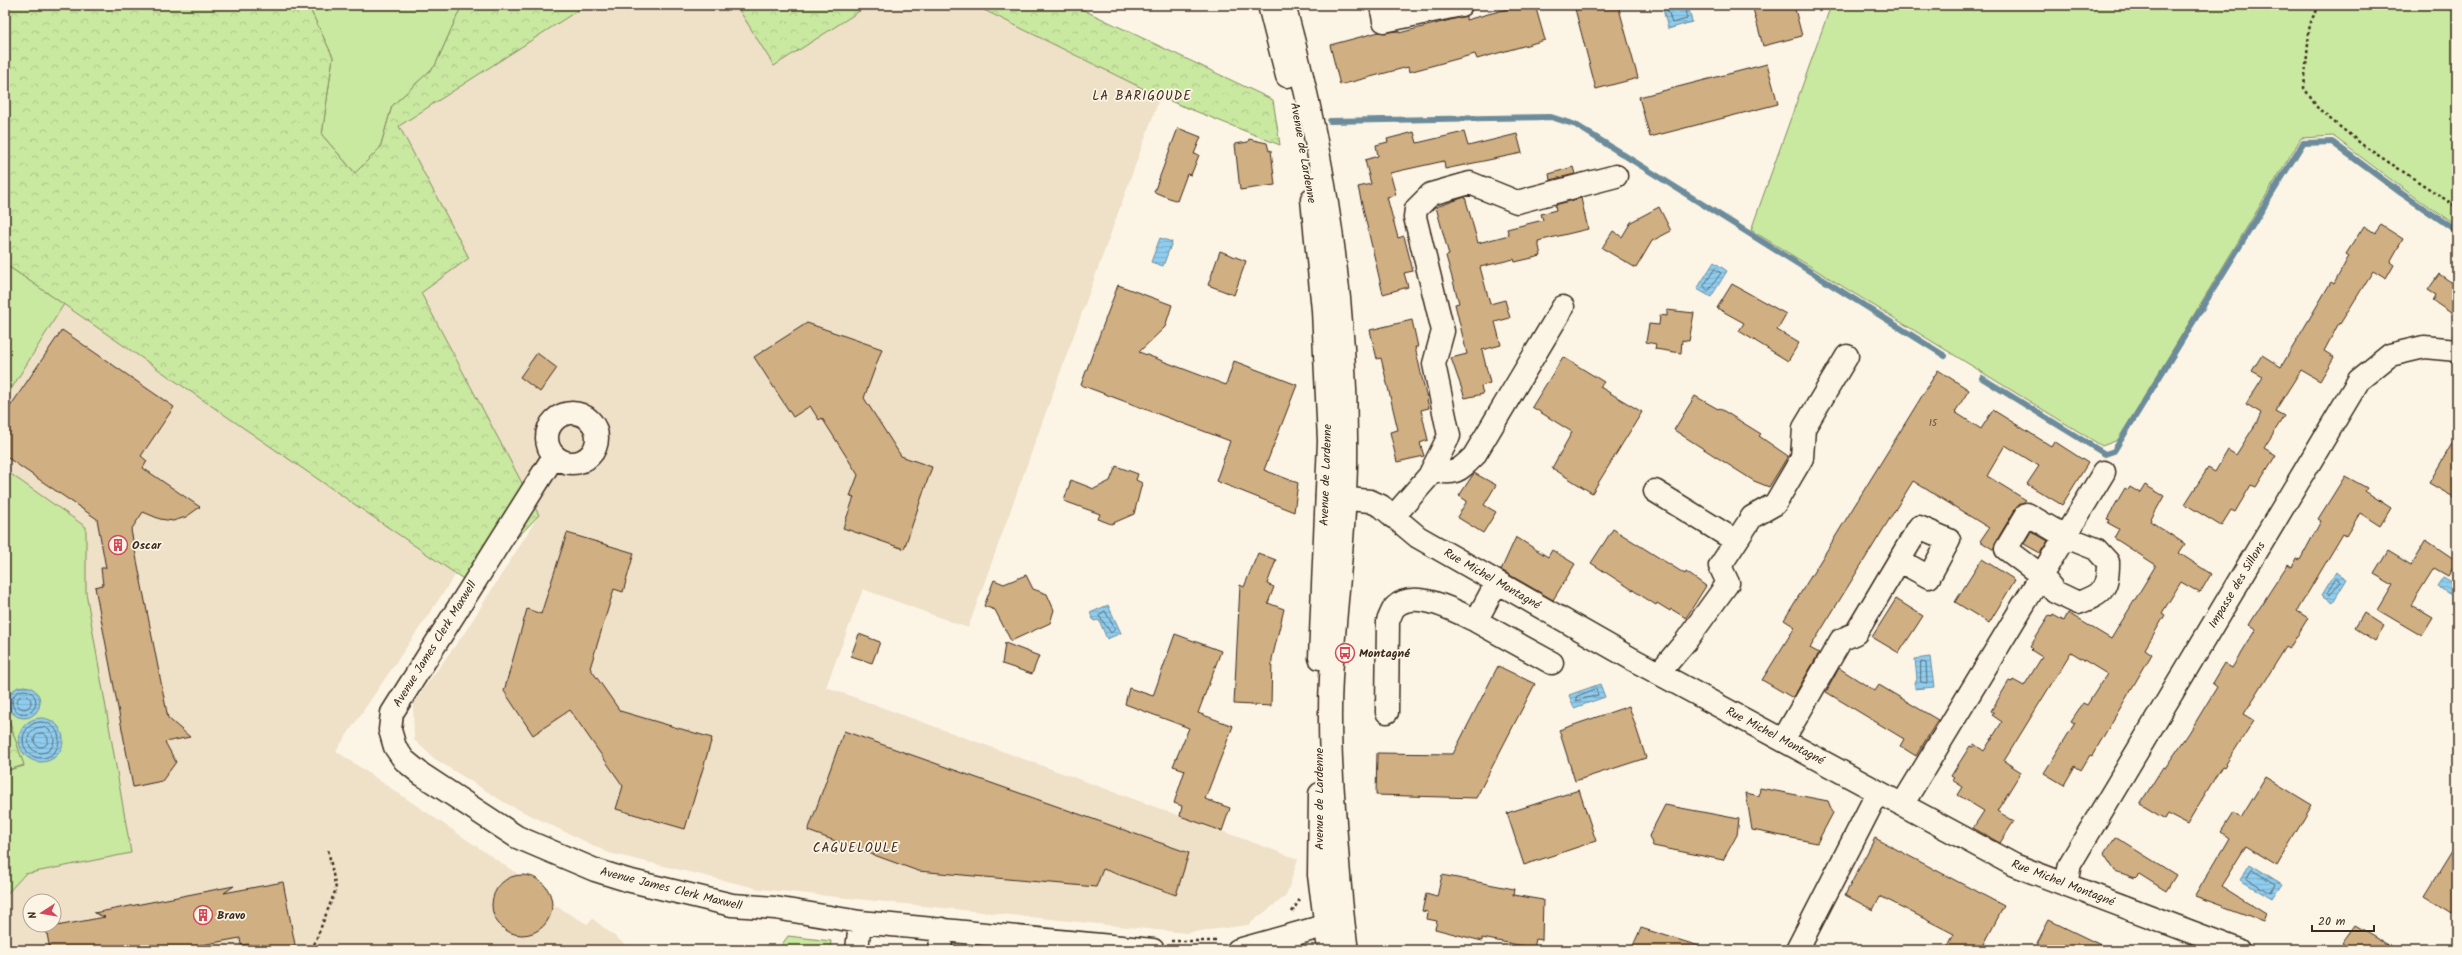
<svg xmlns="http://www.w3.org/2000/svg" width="2462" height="955" viewBox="0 0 2462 955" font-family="Kalam,sans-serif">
  <defs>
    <pattern id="forest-crowns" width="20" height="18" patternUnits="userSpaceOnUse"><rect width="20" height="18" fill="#c9e8a0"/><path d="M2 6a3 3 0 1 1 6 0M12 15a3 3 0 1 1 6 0" fill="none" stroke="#aec789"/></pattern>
    <pattern id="water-rules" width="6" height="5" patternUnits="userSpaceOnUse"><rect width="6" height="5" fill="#8ecdef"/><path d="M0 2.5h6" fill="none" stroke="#7bb0cc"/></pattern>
  </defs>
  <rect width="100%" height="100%" fill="#fcf5e5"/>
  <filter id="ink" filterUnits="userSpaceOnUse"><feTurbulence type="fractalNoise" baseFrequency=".025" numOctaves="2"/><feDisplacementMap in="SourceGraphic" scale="8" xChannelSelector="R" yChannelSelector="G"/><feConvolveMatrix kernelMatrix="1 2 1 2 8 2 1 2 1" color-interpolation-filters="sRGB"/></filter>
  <g filter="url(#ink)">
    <path fill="#efe0c8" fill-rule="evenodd" d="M586,5H736L774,66L869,5H974L1160,97L968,628L863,589L826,687L1298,859L1286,896L1248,925L1186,933L760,889L609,853L507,804L435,759L414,740L413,703L465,632L539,515L421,292L399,126Z
      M64,304L456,574L336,751L519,875L531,876L542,882L549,892L552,904L587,924L593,919L632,950H5V896L25,874L131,853L86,592V527L5,470V399ZM30,901H54V925H30Z"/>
    <path fill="#c9e8a0" stroke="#82895f" d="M308,5H462L435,66L392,106L380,148L355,173L322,135L333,57Z
      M1831,5H2457V226L2402,188L2333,136L2301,138L2118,440L2102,446L1751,230Z
      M5,264L64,304L5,399Z
      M5,470L86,527V592L131,853L25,874L5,896V771L24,766L9,721L5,718Z
      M788,936L831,941L830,950H778Z"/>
    <path fill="url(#forest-crowns)" stroke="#82895f" d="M5,5H308L333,57L322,135L355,173L380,148L392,106L435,66L462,5H586L399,126L469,258L421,293L539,515L472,585L5,264Z
      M736,5H869L774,66Z
      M974,5H1073L1273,100L1280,145L1160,97Z
      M5,718L9,721L24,765L5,771Z"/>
    <path fill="url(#water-rules)" stroke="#6d8c9b" d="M1662,5H1688L1692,22L1668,29Z
      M1160,238L1172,242L1163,266L1151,262Z
      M1714,262L1727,271L1711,297L1697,289Z
      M2336,572L2347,579L2333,602L2322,595Z
      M2443,577L2457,585V598L2437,586Z
      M1108,605L1121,633L1107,639L1099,620L1094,621L1090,613Z
      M1930,657L1934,687L1915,689V683L1917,679L1915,659Z
      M1600,684L1605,697L1574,708L1569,695Z
      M8 702a16 16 0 1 1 32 0a16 16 0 1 1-32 0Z
      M19 740a22 22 0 1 1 44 0a22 22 0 1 1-44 0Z
      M2250,864L2282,884L2272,899L2240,880Z"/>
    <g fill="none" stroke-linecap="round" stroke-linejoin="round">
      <path stroke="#5c6b72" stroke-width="1" d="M1666,5L1672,23L1687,19L1684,5
        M1715,269L1721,273L1708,291L1704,286Z
        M2336,579H2339L2341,582L2330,595L2328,592Z
        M1105,611L1115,629L1111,633L1099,616Z
        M1921,662L1926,663L1927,683L1921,682Z
        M1596,689L1598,695L1576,701V697Z
        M12 702a12 12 0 1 1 24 0a12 12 0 1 1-24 0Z
        M17 702a7 7 0 1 1 14 0a7 7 0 1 1-14 0Z
        M23 740a18 18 0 1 1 36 0a18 18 0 1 1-36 0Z
        M28 740a13 13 0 1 1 26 0a13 13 0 1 1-26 0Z
        M34 740a7 7 0 1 1 14 0a7 7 0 1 1-14 0Z
        M2252,870L2275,884L2271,893L2247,879Z"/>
      <path stroke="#6d8c9b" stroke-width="6" d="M1330,121L1551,117L1576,125L1945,356
        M1982,378L2105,454L2114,451L2303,143L2332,142L2401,193L2457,231"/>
    </g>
    <path fill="#d0af83" stroke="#3b2a1e" d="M1522,5H1535L1545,40L1477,59L1475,54L1409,72L1408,67L1340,85L1330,45L1379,32L1399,31V33L1466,16V20Z
      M1574,5H1618L1638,78L1596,89Z
      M1752,5H1794L1802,36L1763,46Z
      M1767,64L1778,104L1650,137L1639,97Z
      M1178,128L1201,137L1194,154L1199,155L1191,175L1187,174L1177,201L1154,192Z
      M1414,132L1417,143L1464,132L1468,146L1517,134L1522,153L1445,169L1444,161L1390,173L1396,195L1387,197L1398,238L1404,236L1413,271L1404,273L1408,287L1383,294L1358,187L1371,184L1365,160L1378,156L1376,145L1388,142L1387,139Z
      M1249,139L1267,143L1269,151L1271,150L1275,185L1240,190L1235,144L1248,142Z
      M1573,167L1575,174L1550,180L1549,174Z
      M1465,197L1478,243L1509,235L1507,229L1543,220L1541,214L1556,210L1555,205L1581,198L1588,229L1538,241L1541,256L1515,262L1514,259L1480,267L1490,304L1505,300L1510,318L1495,322L1501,345L1482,350L1490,383L1481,386L1483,394L1465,398L1451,358L1467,354L1455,304L1459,303L1446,256L1449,255L1436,207Z
      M1659,207L1671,231L1652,241L1636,268L1602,248L1613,231L1622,237L1631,222Z
      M2381,225L2403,239L2390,262L2394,265L2386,279L2373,271L2340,324L2339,323L2324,351L2334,357L2320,381L2301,370L2275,411L2284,416L2264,448L2276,455L2256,487L2251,485L2235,512L2231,510L2221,526L2185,504L2208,468L2215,472L2228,450L2236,455L2257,422L2261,413L2246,404L2263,377L2252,371L2262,355L2281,367L2331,282L2334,284L2349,256L2346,254L2364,226L2375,233Z
      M1220,251L1246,261L1234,295L1208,285Z
      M2439,274L2457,286V317L2433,301L2436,295L2428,290Z
      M1732,284L1786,314L1777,330L1799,343L1788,361L1739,331L1744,323L1717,308Z
      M1118,285L1172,305L1165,327L1139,352L1226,385L1234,361L1297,385L1264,470L1298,483L1294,512L1216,481L1230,441L1081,385Z
      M1667,310L1694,313L1689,341L1682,340L1681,353L1655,349L1656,344L1646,342L1649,324L1659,325L1660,315L1667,316Z
      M1412,320L1418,347H1415L1429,408L1421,410L1428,440L1420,443L1424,456L1397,462L1390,432L1398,430L1381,358L1377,359L1370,330Z
      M807,323L882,349L864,398L901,456L932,467L904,549L843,528L854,497L850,496L858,475L822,418L819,420L810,406L793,417L754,357Z
      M62,330L174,407L141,456L147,461L143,468L200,507L186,517L173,521L160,519L143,512L131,530L168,718L190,737L165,742L176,762L162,781L133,787L95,587L103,585L101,568H106L97,519L5,456V414Z
      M537,353L557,368L540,392L520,377Z
      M1563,357L1604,382L1600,387L1642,412L1592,493L1552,468L1572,432L1532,407Z
      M1938,370L1969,390L1955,412L1981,429L1993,410L2051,446L2054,441L2088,463L2062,505L2027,484L2039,466L2005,445L1987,476L2026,500L2016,508L1995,543L1994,550L1980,541L1989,528L1913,481L1810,648L1819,653L1793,698L1762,680L1795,627L1784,620Z
      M1695,396L1718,409L1719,408L1761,434L1759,436L1788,456L1769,487L1754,481L1674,430Z
      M2457,435V499L2429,483Z
      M1116,466L1138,474L1136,480L1142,483L1134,514L1111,524L1098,519L1100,514L1064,501L1071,480L1094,489L1110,481Z
      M1474,473L1496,485L1484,505L1496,512L1483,533L1457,517L1467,501L1459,496Z
      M2345,476L2367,488L2365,491L2391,508L2380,526L2360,513L2346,536L2343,534L2297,611L2308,618L2289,649L2286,647L2244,714L2254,720L2224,767L2222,766L2187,824L2168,814L2165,819L2140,804L2163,767L2165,768L2189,733L2217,687L2212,683L2224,663L2232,668L2256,629L2249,625L2269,593L2288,564L2292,567L2296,558L2300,560L2321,521L2318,519Z
      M2145,485L2164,496L2150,521L2185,544L2179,553L2211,574L2200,593L2181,582L2162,613L2165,615L2145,649L2152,654L2092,756L2090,755L2081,770L2075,766L2064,785L2044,773L2075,723L2071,721L2083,703L2087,705L2107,674L2071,652L2004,761L2021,772L1997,811L2014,821L2000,843L1973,828L1984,811L1958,795L1963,787L1952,780L1954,778L1951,776L1970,746L1973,747L1974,744L1984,751L2002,722L1992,715L1994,713L1991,711L2009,681L2012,682L2013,680L2024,686L2042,657L2031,650L2033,648L2030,646L2049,616L2052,617L2053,615L2064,621L2068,613L2111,639L2156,565L2114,538L2119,529L2108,523L2110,520L2107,519L2125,488L2128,490L2130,487L2140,493Z
      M1613,529L1685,574L1686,572L1706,586L1686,618L1671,609L1670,611L1657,603L1656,605L1591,563Z
      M2031,531L2048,541L2040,553L2024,544Z
      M567,533L634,553L623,592L614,589L590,668L620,711L712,738L685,829L616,809L623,786L570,710L533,735L504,691L527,609L541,614Z
      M1516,537L1548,557L1552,550L1575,564L1553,600L1501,570Z
      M2426,540L2457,561L2448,576L2434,568L2411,605L2433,618L2422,636L2378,610L2393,585L2374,574L2388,551L2411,565Z
      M1258,553L1276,560L1267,584L1274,587L1268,603L1284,609L1272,659L1271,706L1234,704L1240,585L1244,587Z
      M1982,559L2015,580L1989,623L1955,602Z
      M1026,575L1033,589L1047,594L1054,610L1050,623L1011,641L995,610L984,606L994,580L1004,584Z
      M1896,599L1923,616L1899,653L1872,637Z
      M2364,613L2384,626L2375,641L2355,628Z
      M859,634L880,642L872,663L851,656Z
      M1175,634L1221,651L1198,713L1233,726L1205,799L1230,808L1222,831L1180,816L1182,806L1174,803L1185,770L1173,766L1189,728L1125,704L1129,688L1153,696Z
      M1005,643L1039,656L1032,674L1002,664Z
      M1498,666L1535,684L1476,798L1376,795L1377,753L1453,754Z
      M1839,668L1875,691L1879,685L1938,720L1916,756L1900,746L1904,739L1826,692Z
      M1629,706L1646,758L1575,781L1559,730Z
      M844,731L1189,853L1176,895L1103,869L1096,887L918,871L808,831Z
      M2266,777L2312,805L2277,865L2246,846L2221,886L2266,914L2263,921L2195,896L2229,838L2221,832L2233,813L2241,818Z
      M1760,788L1828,801L1833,813L1817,843L1752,830L1746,793L1759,796Z
      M1579,790L1596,841L1524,865L1507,813Z
      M1665,805L1739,819L1737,835L1723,860L1653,846L1649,836Z
      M2115,837L2176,875L2166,891L2139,874L2135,878L2115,871L2104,854Z
      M1875,838L2004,906L1981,950H1946L1954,934L1880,896L1873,910L1845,895Z
      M2457,844V916L2425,896Z
      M1442,875L1514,889L1513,895L1543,900L1542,940L1536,939L1534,948L1482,938V941L1435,929L1437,921L1427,919L1428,912L1422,911L1426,894L1437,897Z
      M492 905a30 30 0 1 1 60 0a30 30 0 1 1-60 0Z
      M283,882L296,950H250L249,944L241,945L240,938L174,950H50L46,928L105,917L94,913L234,886L224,893Z
      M2049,920L2111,950H2047L2037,943Z
      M2355,925L2398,950H2351L2342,943Z
      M1641,928L1699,946L1698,950H1631Z"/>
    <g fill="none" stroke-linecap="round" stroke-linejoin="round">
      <g stroke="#3b2a1e" stroke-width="25">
        <path id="minor" d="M1381,5L1384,21L1461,5
          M547 438a25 25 0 1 1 50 0a25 25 0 1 1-50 0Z
          M554,456L392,713L390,730L395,747L404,760L421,774L517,837L595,870L627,880L732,905L775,908L860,922L1153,950
          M1432,470C1454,476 1459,471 1474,456L1563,307
          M1655,491L1736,541
          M1327,497L1370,501L1381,506L1418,537L1632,659L2014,865L2239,950
          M2027,514L2066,537L2096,549L2108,562C2108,589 2103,594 2078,603L2055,592L2042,576L2006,549Z
          M1393,517L1429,476L1449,436L1434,364L1443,331L1415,217L1416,209L1431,194L1470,183L1517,202L1616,176
          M1476,621L1552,663
          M1659,673L1686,641L1728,583L1720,566L1752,517L1775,504L1802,458L1804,428L1847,356
          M1387,712L1388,621C1390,617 1392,610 1395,607C1414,588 1456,611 1476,621L1497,582
          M1783,740L1841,640L1856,633L1919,527L1949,540L1929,577L1900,561
          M1902,805L2104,472
          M2066,885L2070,864L2359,380L2390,355L2424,347L2457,350
          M857,950L860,922
          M940,950L942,929
          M1238,950L1324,926L1343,928
          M1797,950L1878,792"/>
      </g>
      <g stroke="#3b2a1e" stroke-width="25">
        <path id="major" d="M1269,5L1287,76
          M1284,5C1325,154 1348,309 1346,463C1345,536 1335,606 1331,678C1328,731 1332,783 1336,836C1339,874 1341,912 1347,950
          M1312,199L1323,310L1329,441L1320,658
          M1320,794L1319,875L1329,950"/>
      </g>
      <path stroke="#3b2a1e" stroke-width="2.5" stroke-dasharray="3 3" stroke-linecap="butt" d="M2320,5L2310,22L2304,88L2319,110L2364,146L2457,207
        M1292,912L1300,899
        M1171,941H1218
        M312,950L336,889L328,849"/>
      <use href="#minor" stroke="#fcf5e5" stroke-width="22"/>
      <use href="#major" stroke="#fcf5e5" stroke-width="22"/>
    </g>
  </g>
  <defs>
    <g id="building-ring" transform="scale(1)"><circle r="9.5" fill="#fcf5e5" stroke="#d1495b" stroke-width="1.5"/><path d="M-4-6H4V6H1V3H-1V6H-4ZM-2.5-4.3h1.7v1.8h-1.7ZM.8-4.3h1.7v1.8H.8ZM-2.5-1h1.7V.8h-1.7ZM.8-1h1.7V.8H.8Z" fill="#d1495b"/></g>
    <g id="bus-ring" transform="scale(1)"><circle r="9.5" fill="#fcf5e5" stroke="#d1495b" stroke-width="1.5"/><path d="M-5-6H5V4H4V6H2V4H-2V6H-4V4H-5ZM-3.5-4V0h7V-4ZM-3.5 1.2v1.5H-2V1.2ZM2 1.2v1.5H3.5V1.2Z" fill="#d1495b"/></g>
  </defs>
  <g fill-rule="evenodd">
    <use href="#building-ring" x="118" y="545"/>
    <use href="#bus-ring" x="1345" y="653"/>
    <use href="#building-ring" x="203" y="915"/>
  </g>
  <g text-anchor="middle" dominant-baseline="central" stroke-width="3.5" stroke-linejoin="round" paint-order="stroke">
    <g font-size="10" fill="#604b37">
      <text x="1933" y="423">15</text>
    </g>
    <g font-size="12" fill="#3b2a1e" stroke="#fcf5e5">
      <text transform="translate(1303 153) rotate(80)">Avenue de Lardenne</text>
      <text transform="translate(1326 475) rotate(-88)">Avenue de Lardenne</text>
      <text transform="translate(1492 579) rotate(30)">Rue Michel Montagné</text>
      <text transform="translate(2237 585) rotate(-59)">Impasse des Sillons</text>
      <text transform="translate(435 644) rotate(-58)">Avenue James Clerk Maxwell</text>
      <text transform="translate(1775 736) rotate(28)">Rue Michel Montagné</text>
      <text transform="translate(1319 799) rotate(-90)">Avenue de Lardenne</text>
      <text transform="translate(2063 883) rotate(21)">Rue Michel Montagné</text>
      <text transform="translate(671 889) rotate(14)">Avenue James Clerk Maxwell</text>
    </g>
    <g font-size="12" font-weight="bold" fill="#3b2a1e" stroke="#fcf5e5" text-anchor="start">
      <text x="132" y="545">Oscar</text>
      <text x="1359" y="653">Montagné</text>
      <text x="217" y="915">Bravo</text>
    </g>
    <g font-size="13" letter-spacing="1" fill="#3b2a1e" stroke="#fcf5e5">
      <text x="1142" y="96">LA BARIGOUDE</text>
      <text x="856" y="848">CAGUELOULE</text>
    </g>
  </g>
  <rect width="2462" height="955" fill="none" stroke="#fcf5e5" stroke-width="20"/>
  <rect x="10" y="10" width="2442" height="935" fill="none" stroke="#3b2a1e" stroke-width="1.5" filter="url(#ink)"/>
  <g transform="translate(42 913) rotate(258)"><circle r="19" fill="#fcf5e5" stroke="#afa495"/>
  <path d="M0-3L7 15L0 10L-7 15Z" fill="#d1495b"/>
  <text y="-6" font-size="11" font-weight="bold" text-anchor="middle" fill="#3b2a1e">N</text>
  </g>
  <path d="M2312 925v6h62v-6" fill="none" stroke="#3b2a1e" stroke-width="2"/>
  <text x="2318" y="925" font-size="12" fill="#3b2a1e" stroke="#fcf5e5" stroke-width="3" paint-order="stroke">20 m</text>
</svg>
